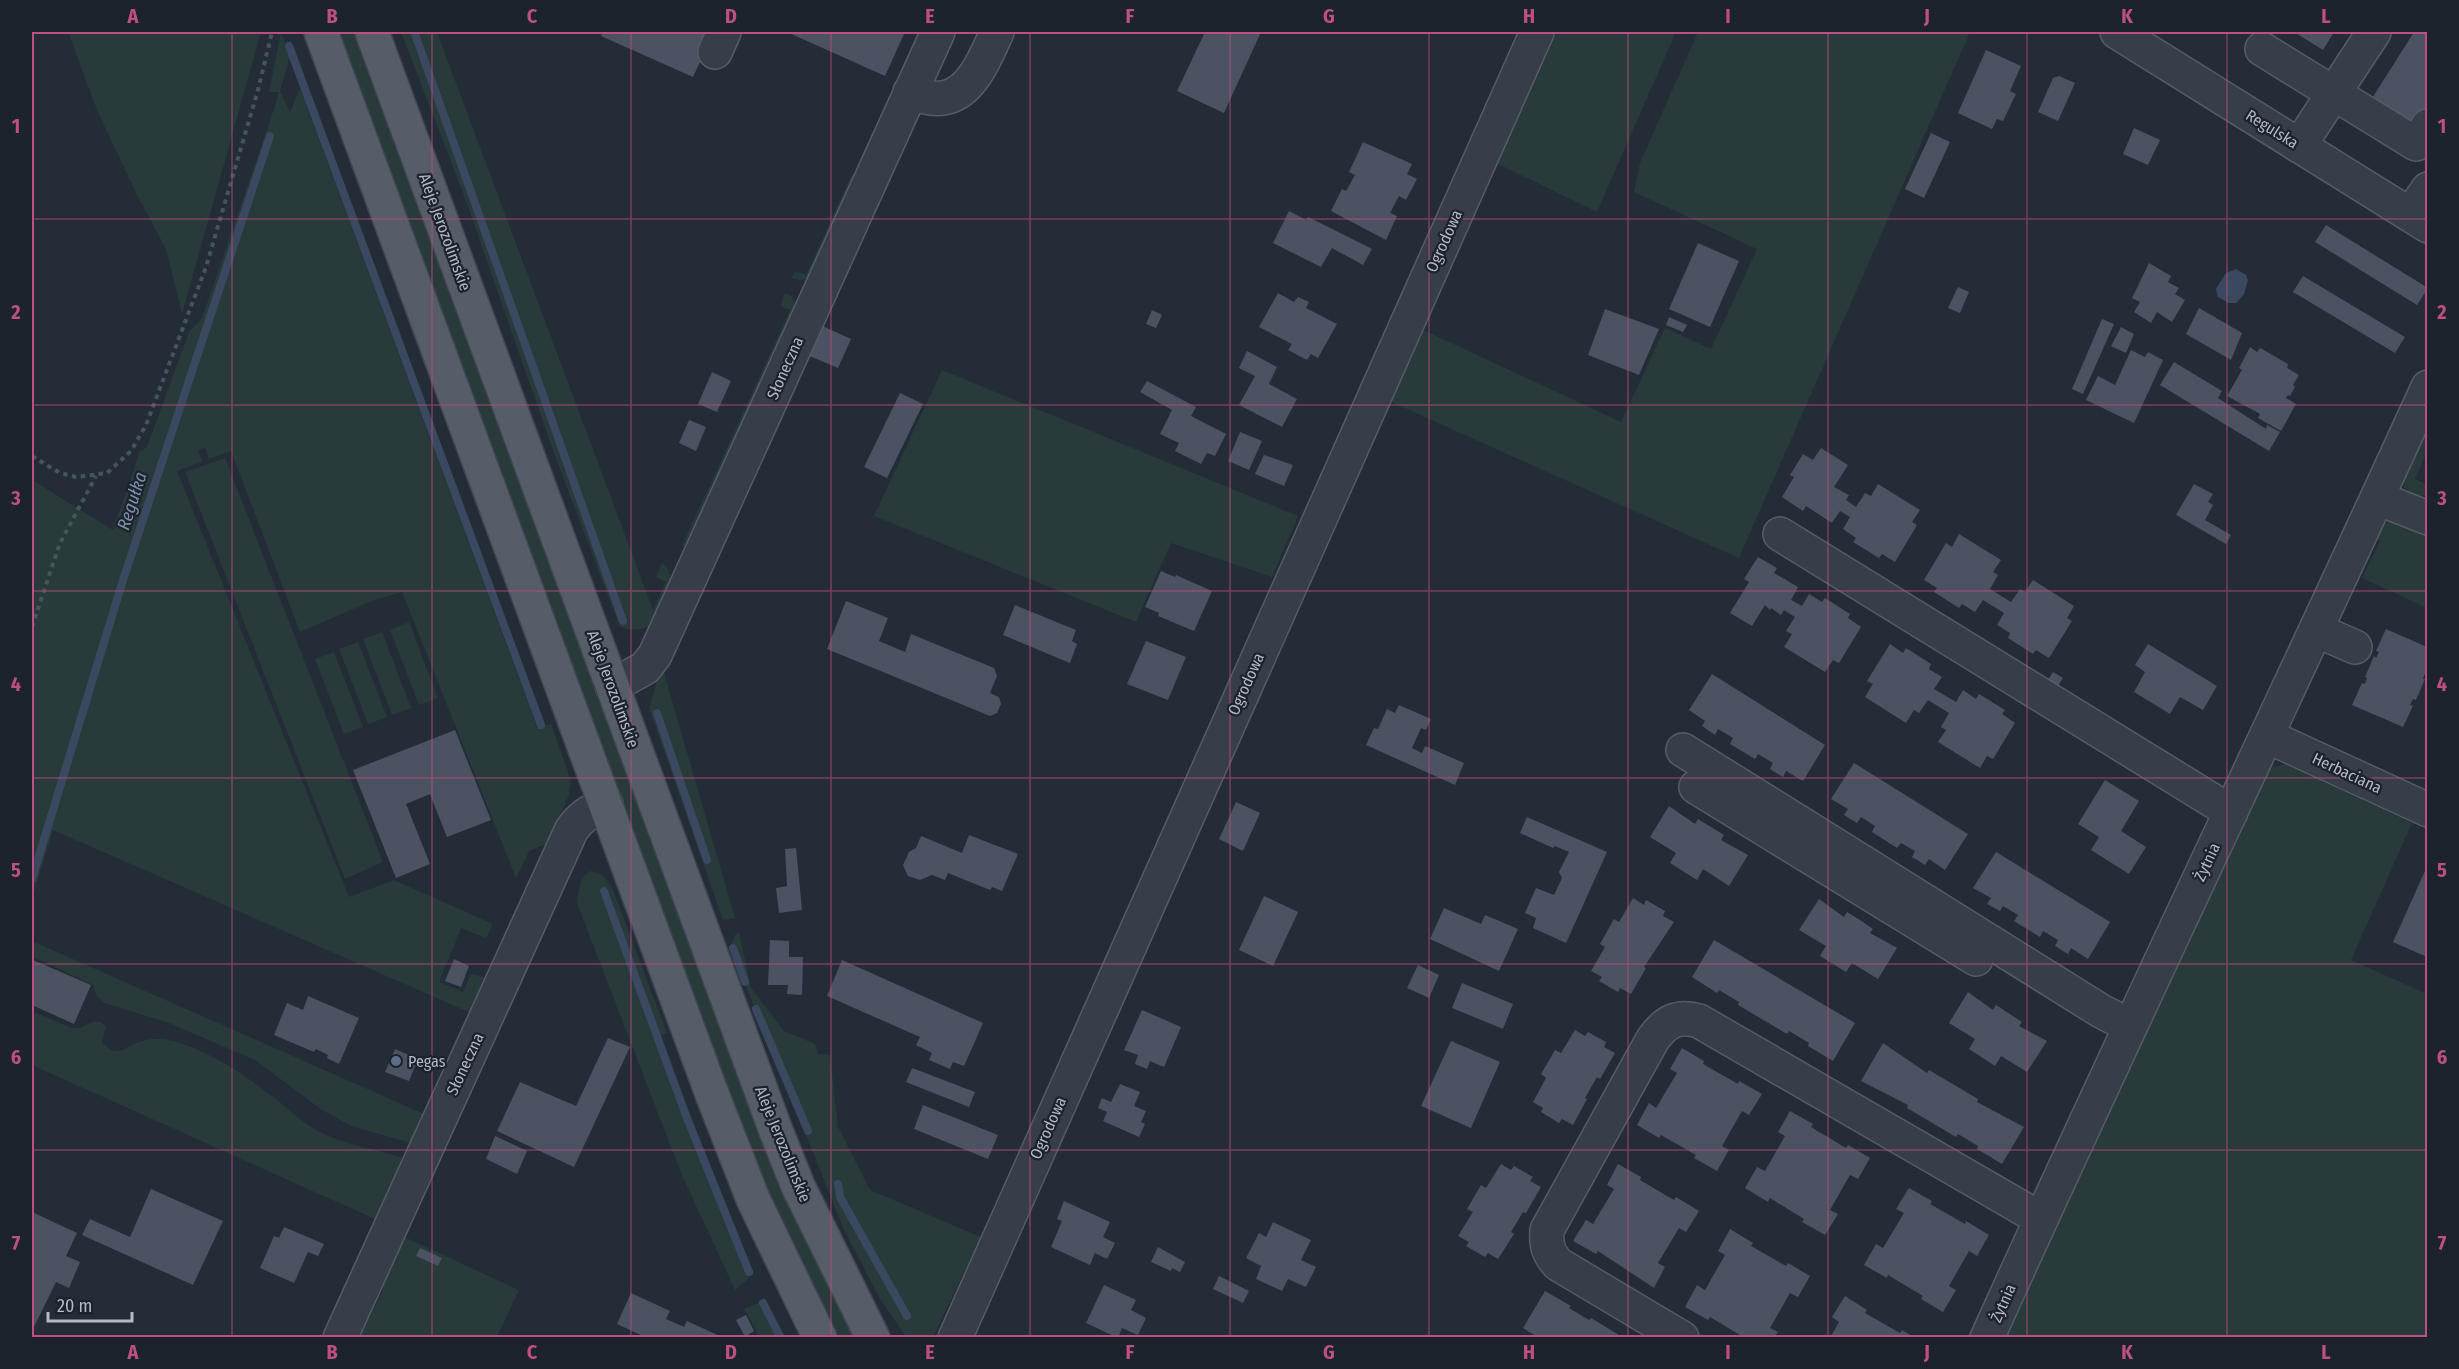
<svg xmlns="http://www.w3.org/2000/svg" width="2459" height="1369" viewBox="0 0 2459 1369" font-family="'Fira Sans Condensed',sans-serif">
  <rect width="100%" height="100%" fill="#242c38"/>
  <path fill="#293a3b" d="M68,32H261L182,314L166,249L135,191L97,110Z
    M281,32L290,57L280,91L290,112L300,88L537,727L551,724L571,780L569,795L547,844L529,851L516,878L402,592L372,601L300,632L231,451L209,459L205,448L198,450L202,462L177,471L349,897L394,880L493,924L486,938L461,928L439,982L463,992L471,974L487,978L471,1013L53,830L32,899V480L113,530L140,451L147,447L189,332L202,318L274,109L279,92H269Z
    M339,32H353L721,1032L799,1227L855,1337H839L766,1188L724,1081Z
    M401,32H437L653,610L666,582L656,577L662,563C677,576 669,593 662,607C660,613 658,621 653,624C643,631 631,631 620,627L555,456L465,198Z
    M1553,32H1676L1597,212L1494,162Z
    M1698,32H1970L1739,558L1387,400L1419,328L1621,422L1665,328L1711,349L1757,249L1634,192L1640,163Z
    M852,174L857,176L813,278L799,280L792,278L795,271L806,275Z
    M785,293L791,296L797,307L689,548L682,546L790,310L780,306Z
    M942,370L1298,516L1272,577L1171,543L1136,622L874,516Z
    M2427,408V452L2415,479L2427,485V495L2420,497L2404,488L2403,477Z
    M225,458L383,862L345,879L185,472Z
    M2390,521L2427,536V608L2362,578L2380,541L2375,538L2380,526Z
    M409,622L438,698L419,705L390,630Z
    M687,630L664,673L735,918L723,920L649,708L661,667L683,631Z
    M382,632L411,708L392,715L363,639Z
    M358,642L387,717L368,724L339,649Z
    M334,652L363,727L344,734L315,659Z
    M2285,764L2412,823L2351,960L2427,994V1337L2005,1338L2265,769Z
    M591,871L603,875L613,890L667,1033L660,1036L609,892L602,894L676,1100L749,1278L735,1290L681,1173L577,903C579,891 579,876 591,871Z
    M739,932L751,988L784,1031L815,1044L818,1054L830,1055L838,1127L870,1190L981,1237L933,1337H906L879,1297L845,1232L730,947L735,935Z
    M32,941L424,1114L411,1143L351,1126L322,1110L255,1060L169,1023L105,1003L97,997L93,985L34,957L32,961Z
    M32,1011L72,1028H80L94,1021L101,1022L106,1027L102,1042C117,1061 126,1045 142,1041C152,1038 163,1038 173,1041C211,1051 246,1076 276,1099C288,1109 300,1120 313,1128C341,1145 373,1148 403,1158L375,1219L32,1065Z
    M402,1236L519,1290L497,1337L356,1338L361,1327L369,1319L383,1290V1279Z
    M760,1302L778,1337H760L744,1309Z"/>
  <path fill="#3b4960" d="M2236,269L2246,275L2248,280L2244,294L2236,303H2229L2218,297L2216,289L2226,273Z"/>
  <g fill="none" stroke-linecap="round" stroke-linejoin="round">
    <path stroke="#3b4960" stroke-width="8" d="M415,34L623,621
      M289,46L541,725
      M657,713L707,860
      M32,879L123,580L270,136
      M604,891L685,1113L749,1272
      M733,948L745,982
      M756,1009L808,1131
      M838,1184L840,1197L907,1316
      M763,1303L781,1338"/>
  </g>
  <path fill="#4b5362" d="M603,32H714L693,77L601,36Z
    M787,32H905L885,76Z
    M1205,32H1261L1224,113L1177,91Z
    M2294,32H2334L2323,50Z
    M2414,32H2427V110L2416,129L2371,100Z
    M1986,50L2021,66L2010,91L2016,94L2013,100L2003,121L1997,119L1992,129L1958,113Z
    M2059,76L2075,83L2058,121L2038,112L2053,78Z
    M2134,128L2160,140L2148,165L2123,154Z
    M1931,133L1950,142L1924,198L1905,189Z
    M1363,142L1412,164L1407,174L1417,179L1406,200L1399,196L1390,213L1397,216L1386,240L1331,211L1342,189L1346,191L1355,175L1349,172Z
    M1289,211L1306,220L1308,217L1372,249L1363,265L1332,248L1321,267L1273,243Z
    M2326,225L2428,288L2417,305L2315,242Z
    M1698,243L1739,261L1710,327L1669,309Z
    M2149,263L2171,276L2168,282L2179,288L2175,294L2185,300L2172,322L2157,312L2151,323L2134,312L2140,302L2132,298Z
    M2303,276L2405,337L2395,353L2293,292Z
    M1958,287L1969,292L1960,313L1948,308Z
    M1278,293L1294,302L1298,297L1309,302L1306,308L1337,324L1318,358L1311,354L1307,360L1288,350L1292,344L1259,327Z
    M2199,308L2242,333L2231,360L2186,334Z
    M1605,309L1659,329L1639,375L1588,355Z
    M1152,310L1162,315L1156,328L1146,324Z
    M1669,317L1687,325L1683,332L1666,325Z
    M2102,319L2114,324L2083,394L2072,389Z
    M820,325L851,339L838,368L807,355Z
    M2121,327L2134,334L2126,353L2111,346Z
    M2250,347L2257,352L2260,348L2288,364L2287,368L2299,375L2293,385L2295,387L2290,396L2288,395L2286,398L2296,404L2281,431L2258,418L2260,414L2227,396L2242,370L2239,368Z
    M2131,350L2145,357L2148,352L2163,360L2134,423L2086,400L2098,376L2115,385Z
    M1247,351L1277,367L1269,384L1297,399L1282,427L1239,405L1255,376L1239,368Z
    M2174,362L2222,391L2218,398L2266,429L2267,425L2280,432L2269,451L2160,385Z
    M712,372L731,381L717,412L698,404Z
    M1147,381L1196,407L1191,416L1226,434L1215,456L1207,453L1201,464L1175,451L1179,443L1160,434L1172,410L1140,392Z
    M900,393L923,404L887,478L864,467Z
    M689,420L706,427L696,451L679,443Z
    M1240,432L1262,441L1249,470L1228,461Z
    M1821,448L1848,465L1834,487L1849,495L1846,500L1856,507L1865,493L1871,496L1878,484L1920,510L1912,522L1917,525L1895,562L1882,554L1879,558L1853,542L1856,538L1843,529L1850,517L1840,511L1832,523L1806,506L1803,511L1782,497L1794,477L1790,475L1803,454L1813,460Z
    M1264,455L1293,465L1284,486L1255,474Z
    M2194,484L2213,494L2208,502L2213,505L2205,520L2231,535L2226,544L2176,515Z
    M1959,534L2001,560L1993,572L1998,575L1990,589L2011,602L2020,589L2025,592L2033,580L2074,606L2067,618L2072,621L2049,658L2036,650L2033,654L2008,638L2010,633L1997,625L2004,613L1983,600L1975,612L1962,604L1959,608L1934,592L1937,588L1924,580L1946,543L1952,547Z
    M1758,557L1777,568L1774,573L1798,587L1791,600L1802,606L1809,594L1822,602L1825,598L1850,614L1848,618L1861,627L1839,663L1833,660L1825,672L1784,647L1792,634L1786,631L1795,617L1784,610L1781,615L1771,608L1770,610L1765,605L1752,626L1730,613L1749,582L1744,579Z
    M1161,571L1175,577L1176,575L1212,591L1194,631L1158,616L1159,613L1145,607Z
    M846,601L888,618L879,641L905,652L911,634L994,668L997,676L990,693L999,697L1001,704L997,713L990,716L827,649Z
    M1015,605L1076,630L1072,641L1077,644L1070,663L1003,635Z
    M2386,629L2427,647V674L2425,673L2423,679H2425L2416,700L2413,699L2410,705L2413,706L2403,727L2352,705L2362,683L2365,684L2367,678L2365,677L2374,656L2376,658L2379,652L2376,651Z
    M1146,641L1186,657L1168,700L1127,684Z
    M1890,644L1903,653L1906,648L1931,664L1929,669L1942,677L1934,689L1956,702L1963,690L1976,699L1979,694L2005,710L2002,714L2015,723L1993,759L1987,756L1980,768L1938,742L1946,730L1941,727L1949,713L1928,700L1919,713L1914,710L1906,723L1865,697L1873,684L1867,681Z
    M2148,644L2217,686L2203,710L2180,697L2170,714L2134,692L2145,672L2135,665Z
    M2053,672L2063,678L2056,689L2046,683Z
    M1712,674L1825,745L1803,781L1786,771L1783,777L1770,769L1773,763L1758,754L1755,759L1730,744L1733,738L1718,729L1715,735L1702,726L1705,721L1689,710Z
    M1399,705L1431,719L1426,730L1421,728L1412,748L1422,753L1425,746L1464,763L1455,785L1366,745L1374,728L1378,729L1387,709L1395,713Z
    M455,730L491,820L447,837L430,794L406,804L430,864L396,878L353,770Z
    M1854,763L1968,834L1945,870L1929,859L1925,865L1912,857L1915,851L1901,843L1897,848L1872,832L1875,826L1861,817L1857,823L1844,815L1848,809L1831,799Z
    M2105,780L2139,801L2121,831L2146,847L2129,874L2091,850L2099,837L2078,824Z
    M1236,802L1260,813L1243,851L1219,839Z
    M1669,806L1695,824L1698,819L1724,835L1721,840L1748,855L1729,886L1703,869L1697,880L1670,863L1676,853L1650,837Z
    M1527,817L1607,852L1566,943L1533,928L1536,918L1525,913L1536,888L1554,895L1562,878L1559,872L1569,852L1555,846L1553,848L1520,833Z
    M969,835L1018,854L1002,891L992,887L990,890L948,873L945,880L932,875L920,880L908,876L903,865L909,852L916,848L921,836L962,853Z
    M796,848L802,910L779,913L776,888L787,886L785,849Z
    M1996,852L2110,922L2088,959L2071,948L2068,954L2055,946L2058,940L2043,931L2040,937L2014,921L2018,915L2003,906L2000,911L1987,904L1991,898L1973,888Z
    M2425,871L2427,872V957L2393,942Z
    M1264,896L1298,912L1273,966L1239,950Z
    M1633,898L1644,905L1646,900L1665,911L1663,916L1674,922L1644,967L1646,968L1631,994L1620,988L1618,992L1599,981L1602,977L1591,971L1605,947L1600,944L1614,919L1619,922Z
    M1819,899L1844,917L1847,912L1860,920L1873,929L1870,933L1897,948L1878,979L1852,963L1846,972L1820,956L1826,946L1799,930Z
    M1444,908L1481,924L1485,915L1518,929L1499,971L1430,939Z
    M770,940L789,941V957H803L802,995L787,994L788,985H768Z
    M1714,940L1855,1023L1833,1061L1808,1046L1809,1043L1789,1031L1787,1034L1738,1005L1739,1002L1719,990L1717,993L1692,977Z
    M454,959L469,966L461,987L445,981Z
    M33,960L91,985L74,1024L32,1005Z
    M842,960L983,1023L964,1066L953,1062L950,1069L929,1060L932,1053L916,1045L920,1037L827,996Z
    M1418,965L1439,975L1429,998L1407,988Z
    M1462,983L1513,1004L1503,1029L1452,1008Z
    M1968,992L1993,1010L1996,1005L2022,1022L2019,1026L2047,1041L2027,1072L2001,1056L1995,1066L1969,1049L1975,1039L1949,1023Z
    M308,996L359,1018L339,1064L327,1058L328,1055L316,1049L314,1052L274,1035L287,1003L303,1010Z
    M1142,1010L1181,1027L1164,1067L1150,1061L1147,1069L1135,1064L1138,1055L1124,1050Z
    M1575,1030L1585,1036L1588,1032L1606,1042L1604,1047L1615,1053L1600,1079L1597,1077L1585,1098L1587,1099L1573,1125L1562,1119L1559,1123L1541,1112L1543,1108L1533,1102L1546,1078L1541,1074L1555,1050L1561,1053Z
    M608,1038L630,1047L574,1167L497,1131L520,1082L576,1106Z
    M1451,1041L1500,1062L1471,1128L1421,1106Z
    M1883,1043L1927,1073L1929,1070L1978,1099L1977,1102L2024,1127L2002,1164L1977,1149L1978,1146L1958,1134L1956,1137L1907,1108L1908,1105L1861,1081Z
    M1682,1048L1704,1061L1703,1064L1738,1084L1739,1081L1762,1094L1749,1115L1742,1111L1722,1146L1729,1150L1717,1171L1694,1158L1696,1155L1661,1135L1659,1138L1637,1125L1649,1103L1656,1108L1677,1073L1670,1069Z
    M395,1049L418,1059L409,1081L385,1072Z
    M912,1068L975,1092L969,1107L906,1082Z
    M1120,1084L1140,1092L1134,1106L1146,1111L1141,1122L1145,1124L1139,1137L1103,1121L1107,1112L1098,1108L1102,1098L1111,1102Z
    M923,1105L998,1135L988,1159L914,1129Z
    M1790,1111L1813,1124L1811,1127L1846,1148L1848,1145L1870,1158L1858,1179L1850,1175L1830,1210L1838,1214L1825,1235L1802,1222L1804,1219L1770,1198L1768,1202L1745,1188L1757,1167L1765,1171L1785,1136L1778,1132Z
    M495,1136L527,1151L517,1174L486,1159Z
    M1501,1164L1511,1170L1514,1166L1533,1177L1530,1181L1541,1187L1526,1213L1523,1212L1511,1232L1514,1234L1498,1259L1488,1253L1485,1257L1466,1246L1469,1242L1458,1236L1473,1212L1467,1209L1481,1185L1486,1188Z
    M1618,1164L1641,1177L1640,1180L1674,1200L1676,1197L1699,1211L1686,1232L1679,1228L1658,1263L1665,1267L1654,1288L1598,1251L1596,1254L1573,1241L1586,1220L1593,1224L1614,1189L1607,1185Z
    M1909,1188L1932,1201L1930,1204L1965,1224L1966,1221L1989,1235L1977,1256L1969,1251L1949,1286L1956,1290L1943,1312L1921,1299L1923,1296L1888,1275L1887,1278L1864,1265L1876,1244L1883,1248L1904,1213L1896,1209Z
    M151,1189L223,1221L193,1285L82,1235L90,1219L130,1237Z
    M1064,1201L1110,1222L1103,1237L1115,1243L1107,1259L1095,1253L1090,1265L1051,1247L1062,1221L1057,1219Z
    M32,1212L77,1233L66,1256L80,1262L69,1288L56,1282L32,1331Z
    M1273,1222L1311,1240L1301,1260L1316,1267L1306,1287L1288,1279L1282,1291L1256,1279L1261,1266L1246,1258L1259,1233L1266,1237Z
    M284,1227L324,1244L318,1256L308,1252L294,1283L260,1268L274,1236L279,1238Z
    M1730,1229L1753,1243L1751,1246L1786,1266L1788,1263L1810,1276L1798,1297L1790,1293L1770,1328L1778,1332L1774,1338H1745L1710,1317L1708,1320L1685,1307L1697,1285L1705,1290L1725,1255L1718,1251Z
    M1158,1247L1185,1262L1180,1272L1172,1268L1171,1271L1151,1262Z
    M420,1248L442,1258L438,1266L416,1256Z
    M1219,1276L1249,1291L1243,1303L1213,1289Z
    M1104,1285L1136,1300L1131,1310L1146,1318L1138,1335L1122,1328L1118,1338L1086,1323Z
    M1545,1291L1571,1306L1569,1308L1589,1320L1591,1318L1624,1338H1539L1523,1328Z
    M631,1293L670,1311L666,1319L684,1327L687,1321L724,1338H647L617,1324Z
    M1845,1296L1867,1310L1865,1313L1900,1333L1902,1330L1915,1338H1830L1839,1322L1832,1317Z
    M746,1315L754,1331L745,1337L736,1320Z"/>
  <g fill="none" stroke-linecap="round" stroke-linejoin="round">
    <g stroke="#565c67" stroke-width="36">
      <path id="minor" d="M2117,32L2428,226
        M2262,49L2416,144L2428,126
        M715,52L724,32
        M910,92C963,115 979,71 997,32
        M2299,146L2374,32
        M2410,215L2428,189
        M2377,498L2428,518
        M1780,534L2231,812
        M2316,630L2355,647
        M612,686L645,668L655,655L938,32
        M2267,736L2428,810
        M1683,750L2101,1011L2130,1026
        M1696,787L1976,959
        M340,1338L571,831C580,816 591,811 606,804
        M955,1338L1537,32
        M1682,1338L1558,1264C1548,1253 1546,1245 1547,1230L1653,1039C1666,1021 1678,1015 1699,1021L2041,1219
        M1987,1338C2131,1019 2283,705 2428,387"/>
    </g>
    <g stroke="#414752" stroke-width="36">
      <path id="major" d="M321,32L712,1094L753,1199L820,1338
        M372,32L776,1131L798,1186L873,1338"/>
    </g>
    <path stroke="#465559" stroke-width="4" stroke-dasharray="4.5 4.5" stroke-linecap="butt" d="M32,456L60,473L76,477L107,473L131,451L146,425L206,267L258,90L272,32
      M32,627L60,543L96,476"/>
    <use href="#minor" stroke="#383e49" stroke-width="33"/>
    <use href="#major" stroke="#565d69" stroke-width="33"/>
  </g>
  <path fill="none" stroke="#bd5080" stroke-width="1.5" stroke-opacity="0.55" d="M232,32V1338M432,32V1338M631,32V1338M831,32V1338M1030,32V1338M1230,32V1338M1429,32V1338M1628,32V1338M1828,32V1338M2027,32V1338M2227,32V1338M32,219H2428M32,405H2428M32,591H2428M32,778H2428M32,964H2428M32,1150H2428"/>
  <circle fill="#5c6f8a" stroke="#1d232d" stroke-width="2" cx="396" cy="1061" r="6"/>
  <g text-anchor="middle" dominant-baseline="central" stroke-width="4.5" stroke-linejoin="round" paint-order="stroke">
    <g font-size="16" fill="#b3b9c5" stroke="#1d232d">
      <text transform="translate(2272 129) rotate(32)">Regulska</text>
      <text transform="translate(445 232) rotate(70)">Aleje Jerozolimskie</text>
      <text transform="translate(1444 241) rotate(-66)">Ogrodowa</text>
      <text transform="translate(785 368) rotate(-66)">Słoneczna</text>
      <text transform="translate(1246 684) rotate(-66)">Ogrodowa</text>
      <text transform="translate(613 689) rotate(70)">Aleje Jerozolimskie</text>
      <text transform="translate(2347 773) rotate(25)">Herbaciana</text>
      <text transform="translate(2207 862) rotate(-65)">Żytnia</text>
      <text transform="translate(465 1064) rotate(-65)">Słoneczna</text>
      <text transform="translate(1048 1128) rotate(-66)">Ogrodowa</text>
      <text transform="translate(783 1144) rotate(68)">Aleje Jerozolimskie</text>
      <text transform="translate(2003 1303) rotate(-66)">Żytnia</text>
    </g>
    <g font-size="16" fill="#b3b9c5" stroke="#1d232d" text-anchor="start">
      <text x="408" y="1061">Pegas</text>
    </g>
    <g font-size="18" font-style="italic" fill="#7d8faa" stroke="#1d232d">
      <text transform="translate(132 501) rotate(-72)">Regułka</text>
    </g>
  </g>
  <rect width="2459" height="1369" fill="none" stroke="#1d232d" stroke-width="66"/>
  <path d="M48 1312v9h84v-9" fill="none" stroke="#b3b9c5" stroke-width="3"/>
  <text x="57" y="1312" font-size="18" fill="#b3b9c5" stroke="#1d232d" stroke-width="4.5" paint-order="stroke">20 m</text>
  <rect x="33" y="33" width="2393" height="1303" fill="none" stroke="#bd5080" stroke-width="2"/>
  <g font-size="20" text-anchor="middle" font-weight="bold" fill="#bd5080">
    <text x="133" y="23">A</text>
    <text x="332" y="23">B</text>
    <text x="532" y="23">C</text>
    <text x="731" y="23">D</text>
    <text x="930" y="23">E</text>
    <text x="1130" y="23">F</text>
    <text x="1329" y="23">G</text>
    <text x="1529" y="23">H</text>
    <text x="1728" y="23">I</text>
    <text x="1927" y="23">J</text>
    <text x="2127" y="23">K</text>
    <text x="2326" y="23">L</text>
    <text x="16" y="133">1</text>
    <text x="2442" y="133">1</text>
    <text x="16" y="319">2</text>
    <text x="2442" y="319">2</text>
    <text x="16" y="505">3</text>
    <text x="2442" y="505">3</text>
    <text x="16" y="691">4</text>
    <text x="2442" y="691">4</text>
    <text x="16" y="877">5</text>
    <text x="2442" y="877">5</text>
    <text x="16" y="1064">6</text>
    <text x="2442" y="1064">6</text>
    <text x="16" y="1250">7</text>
    <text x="2442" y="1250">7</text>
    <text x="133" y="1359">A</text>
    <text x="332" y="1359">B</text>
    <text x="532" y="1359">C</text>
    <text x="731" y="1359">D</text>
    <text x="930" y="1359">E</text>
    <text x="1130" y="1359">F</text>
    <text x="1329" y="1359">G</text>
    <text x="1529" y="1359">H</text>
    <text x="1728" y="1359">I</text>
    <text x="1927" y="1359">J</text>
    <text x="2127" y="1359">K</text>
    <text x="2326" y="1359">L</text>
  </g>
</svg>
